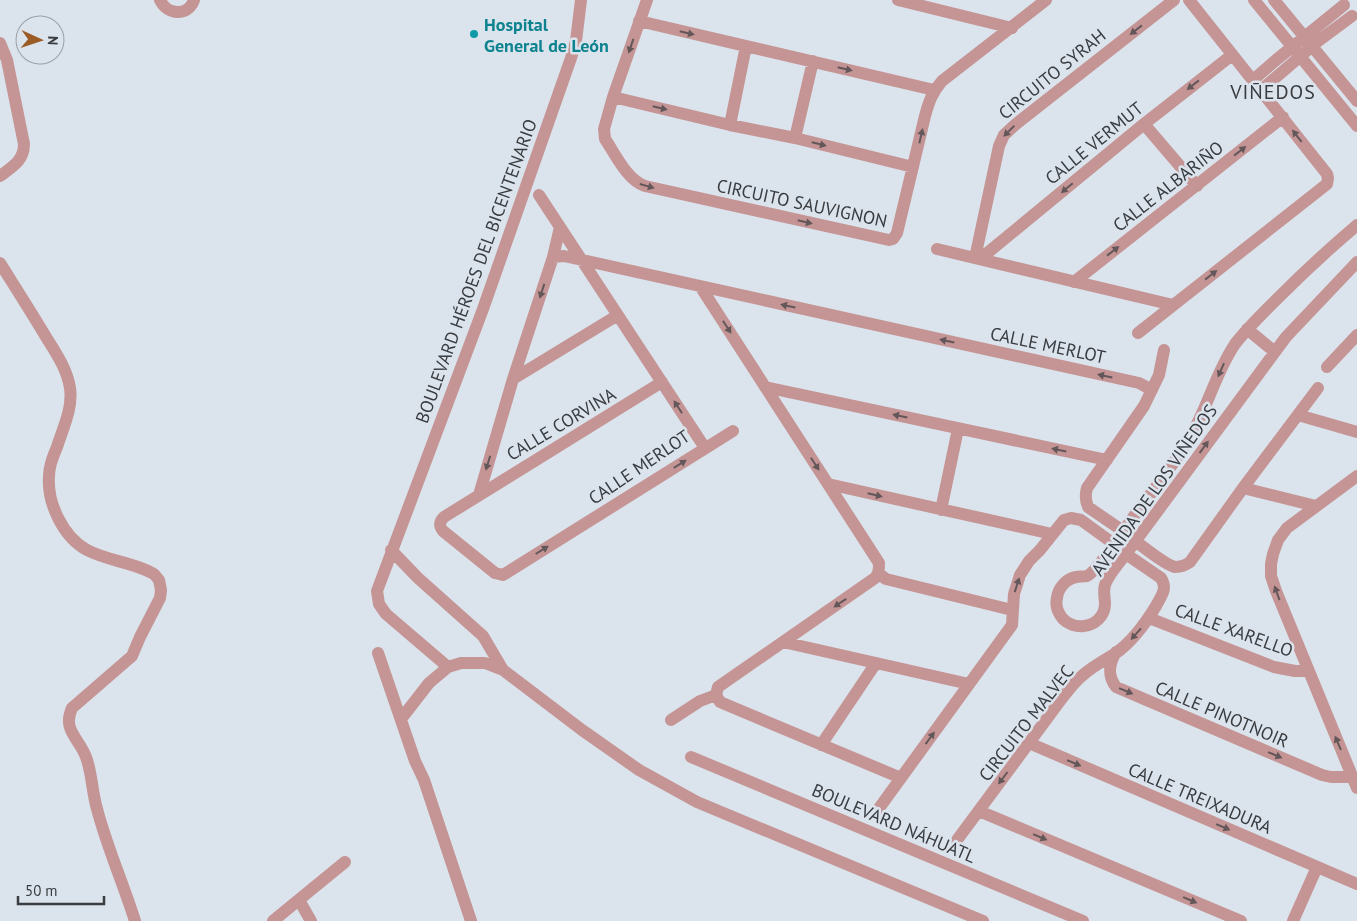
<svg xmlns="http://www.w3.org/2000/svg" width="1357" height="921" viewBox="0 0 1357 921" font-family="'PT Sans',sans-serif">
  <rect width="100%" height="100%" fill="#dbe3ec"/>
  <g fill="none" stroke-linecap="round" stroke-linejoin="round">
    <path stroke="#c59595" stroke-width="12" d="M160,0C167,15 188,17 194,0
      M647,0L613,97L604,129L605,139C616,155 627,180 645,186L889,240L893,239L897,233L925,116C929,101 932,93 942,81L1046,0
      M898,0L1012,28
      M1254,0L1357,126
      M1274,0L1357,101
      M639,21L934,90
      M0,43L7,60L24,144C24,161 12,167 0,176
      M1253,80L1276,60L1344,5
      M1261,90L1317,42L1352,16
      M613,97L730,125L795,138L913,167
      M1144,124L1197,186
      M730,125L746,46
      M795,138L813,61
      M539,195L705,448
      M1357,225C1330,248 1304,272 1279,297C1264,312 1248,327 1235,344C1218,369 1210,399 1196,426C1178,461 1152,491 1129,523C1123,532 1095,573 1087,576C1084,577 1079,576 1076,577C1066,579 1058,588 1057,598C1055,606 1058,613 1063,619C1068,624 1076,627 1084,626C1095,625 1105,616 1105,604C1105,598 1103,591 1105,585C1108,575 1120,562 1126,554L1286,337L1357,262
      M937,249L1173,305
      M553,257L564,256L1139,383L1152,390
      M975,258L999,146L1004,135L1016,124L1174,0
      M980,259L1144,124L1232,55
      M0,263C15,287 31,312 46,337C56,353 67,369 70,388C73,408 63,428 57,447C53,456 49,466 49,476C47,503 63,537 87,550C106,560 129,562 148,571L154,574L159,580L161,590L160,598L140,637L132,656L72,708C62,730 79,738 86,757C92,773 92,792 97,809C107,847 123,883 135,921
      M1074,282L1283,117
      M700,286L879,563C879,569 879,573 875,578L718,687L716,695L720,702L901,778
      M1247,329L1275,352
      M1138,333L1327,184L1328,178L1327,174L1189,0
      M1327,367L1357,335
      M513,379L618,315
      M662,382L444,517C439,522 439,526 443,531L495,573L503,575L733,431
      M765,387L1107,460
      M1298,415L1357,432
      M1357,476L1287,528L1278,540L1273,554L1271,564V576L1276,591L1357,788
      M828,484L1052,534
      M1243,488L1316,506
      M479,495L513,379L553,257L560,227
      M941,510L958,429
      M1123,531L1088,507C1085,500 1085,495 1087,488L1144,406L1159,375L1164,350
      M1135,541C1144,547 1165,565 1175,567C1181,567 1186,565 1190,562L1243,488L1318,388
      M391,550L418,578L483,636L503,670
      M879,574L886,579L1012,610
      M1149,618L1274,667L1295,671H1308
      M783,642L969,684
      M1116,652C1109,664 1107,675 1116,687L1322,775L1331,777H1352
      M378,653L415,761L424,780L471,921
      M448,667L386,614L379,604L377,591L483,309L571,58L576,41L581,0
      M401,719L429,683L448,667L461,663H485L503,670L582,730L639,770L697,802L983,921
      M671,720L700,701L716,695
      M1029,743L1357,884
      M821,745L876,663
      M691,757L1083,921
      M877,811L1012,625L1014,594L1020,575L1029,561L1040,550L1064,520L1071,518L1081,520L1114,544
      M979,811L1241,921
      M957,840L1060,701C1067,692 1074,682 1083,675C1093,666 1105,660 1116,653C1133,641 1145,624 1156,606C1161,596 1168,589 1161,578L1126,554
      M299,900L311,921
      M273,921L345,862
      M1293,921L1317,867"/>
  </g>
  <defs><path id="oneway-solid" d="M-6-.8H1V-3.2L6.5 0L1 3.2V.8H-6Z" transform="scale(1.25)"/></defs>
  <g fill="#63575a">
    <use href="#oneway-solid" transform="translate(1136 30) rotate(142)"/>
    <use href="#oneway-solid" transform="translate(687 33) rotate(13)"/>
    <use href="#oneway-solid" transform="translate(631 46) rotate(109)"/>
    <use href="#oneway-solid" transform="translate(845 69) rotate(13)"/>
    <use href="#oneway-solid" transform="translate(1193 85) rotate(142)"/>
    <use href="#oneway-solid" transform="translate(660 108) rotate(13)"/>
    <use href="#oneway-solid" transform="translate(1009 131) rotate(135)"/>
    <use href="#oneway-solid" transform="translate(921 136) rotate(-77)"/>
    <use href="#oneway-solid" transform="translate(1297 136) rotate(-128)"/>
    <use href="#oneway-solid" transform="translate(819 144) rotate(14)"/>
    <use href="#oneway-solid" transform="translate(1240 151) rotate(-38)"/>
    <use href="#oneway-solid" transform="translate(647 186) rotate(16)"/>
    <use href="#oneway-solid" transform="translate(1067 188) rotate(140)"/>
    <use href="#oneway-solid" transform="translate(805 222) rotate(13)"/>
    <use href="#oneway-solid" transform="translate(1113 251) rotate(-38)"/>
    <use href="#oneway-solid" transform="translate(1211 275) rotate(-38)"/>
    <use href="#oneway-solid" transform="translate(542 291) rotate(108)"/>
    <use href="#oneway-solid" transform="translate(788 306) rotate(-168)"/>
    <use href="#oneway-solid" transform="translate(727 327) rotate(57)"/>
    <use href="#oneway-solid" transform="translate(947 341) rotate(-168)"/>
    <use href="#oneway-solid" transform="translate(1221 370) rotate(114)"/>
    <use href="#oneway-solid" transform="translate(1105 376) rotate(-168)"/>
    <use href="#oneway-solid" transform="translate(678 407) rotate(-123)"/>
    <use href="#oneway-solid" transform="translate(900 416) rotate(-168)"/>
    <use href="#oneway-solid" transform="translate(1204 447) rotate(-54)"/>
    <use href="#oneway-solid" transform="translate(1059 450) rotate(-168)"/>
    <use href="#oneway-solid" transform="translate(488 463) rotate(107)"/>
    <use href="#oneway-solid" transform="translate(680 464) rotate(-32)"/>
    <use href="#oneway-solid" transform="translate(815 464) rotate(57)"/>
    <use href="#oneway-solid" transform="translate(875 495) rotate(13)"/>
    <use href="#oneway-solid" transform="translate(542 550) rotate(-32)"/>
    <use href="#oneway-solid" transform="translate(1017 585) rotate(-72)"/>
    <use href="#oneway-solid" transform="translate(1277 593) rotate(-110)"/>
    <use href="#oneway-solid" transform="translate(840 603) rotate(146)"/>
    <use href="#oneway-solid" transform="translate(1136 634) rotate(132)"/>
    <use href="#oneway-solid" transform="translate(1126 691) rotate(23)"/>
    <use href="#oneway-solid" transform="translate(930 738) rotate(-54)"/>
    <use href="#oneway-solid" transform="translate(1338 743) rotate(-113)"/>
    <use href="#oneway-solid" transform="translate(1275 755) rotate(23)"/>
    <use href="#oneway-solid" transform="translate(1074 763) rotate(23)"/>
    <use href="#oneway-solid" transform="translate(1003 778) rotate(127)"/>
    <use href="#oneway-solid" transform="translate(1223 827) rotate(23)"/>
    <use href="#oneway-solid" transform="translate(1040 837) rotate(23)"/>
    <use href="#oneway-solid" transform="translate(1190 900) rotate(23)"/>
  </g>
  <circle fill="#0f9aa8" stroke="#dbe3ec" stroke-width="2" cx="474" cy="34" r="5"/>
  <g text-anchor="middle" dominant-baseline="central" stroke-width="5" stroke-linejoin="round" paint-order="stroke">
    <g font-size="18" font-weight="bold" fill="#0d838f" stroke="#dbe3ec" text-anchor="start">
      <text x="484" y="24">Hospital<tspan x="484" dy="21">General de León</tspan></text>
    </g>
    <g font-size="18" fill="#393c40" stroke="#dbe3ec">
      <text transform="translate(1052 74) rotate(-39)">CIRCUITO SYRAH</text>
      <text transform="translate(1094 143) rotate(-39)">CALLE VERMUT</text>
      <text transform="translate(1168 186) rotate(-38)">CALLE ALBARIÑO</text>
      <text transform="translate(802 203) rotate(12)">CIRCUITO SAUVIGNON</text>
      <text transform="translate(476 271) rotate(-70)">BOULEVARD HÉROES DEL BICENTENARIO</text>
      <text transform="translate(1048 345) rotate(12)">CALLE MERLOT</text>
      <text transform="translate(561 424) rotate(-31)">CALLE CORVINA</text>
      <text transform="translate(639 467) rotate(-34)">CALLE MERLOT</text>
      <text transform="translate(1154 490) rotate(-55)">AVENIDA DE LOS VIÑEDOS</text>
      <text transform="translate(1234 630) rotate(20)">CALLE XARELLO</text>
      <text transform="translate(1222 714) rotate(23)">CALLE PINOTNOIR</text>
      <text transform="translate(1026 723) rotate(-52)">CIRCUITO MALVEC</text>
      <text transform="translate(1200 798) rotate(23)">CALLE TREIXADURA</text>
      <text transform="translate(894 823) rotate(23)">BOULEVARD NÁHUATL</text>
    </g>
    <g font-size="20" letter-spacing="1" fill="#393c40" stroke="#dbe3ec">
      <text x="1273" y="92">VIÑEDOS</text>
    </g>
  </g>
  <g transform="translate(40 40) rotate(93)"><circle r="24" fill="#dbe3ec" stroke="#9aa0a7"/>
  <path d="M0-4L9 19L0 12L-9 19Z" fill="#9c5c26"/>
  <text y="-8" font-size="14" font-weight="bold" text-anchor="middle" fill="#393c40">N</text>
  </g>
  <path d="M18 896v8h86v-8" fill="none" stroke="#393c40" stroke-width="2.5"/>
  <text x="25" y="896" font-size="15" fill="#393c40" stroke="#dbe3ec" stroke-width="4" paint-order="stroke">50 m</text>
</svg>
